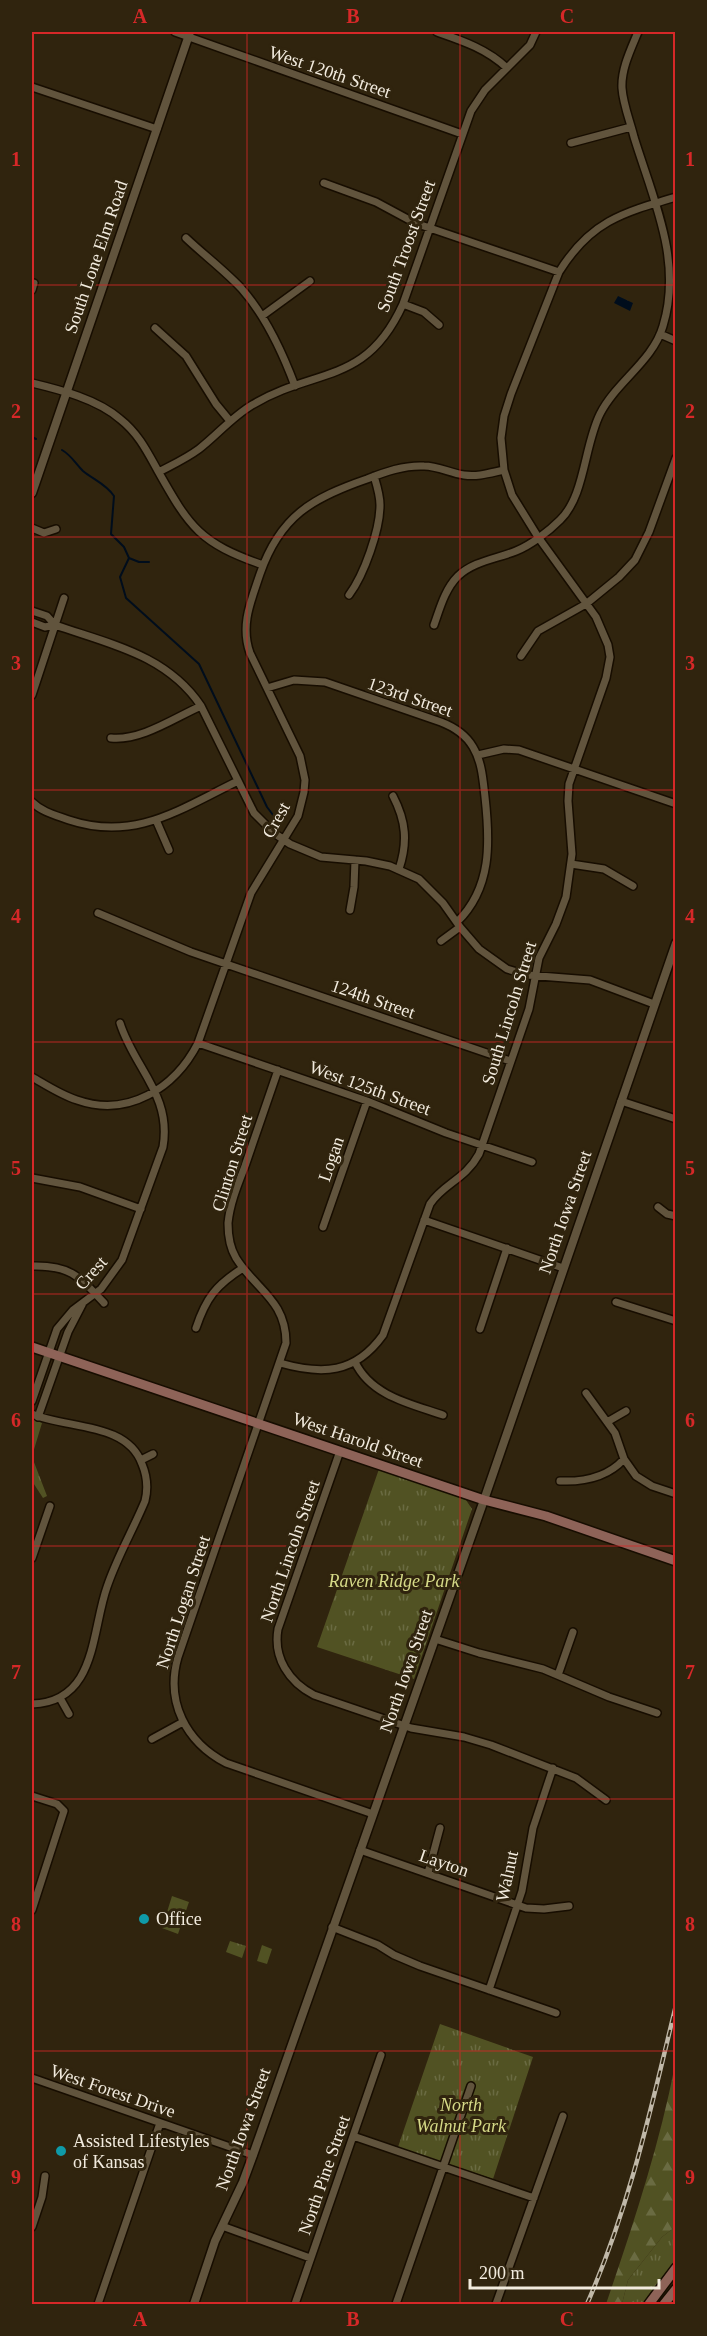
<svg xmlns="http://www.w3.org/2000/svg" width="707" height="2336" viewBox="0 0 707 2336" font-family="Georgia,serif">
  <defs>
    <pattern id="grass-tufts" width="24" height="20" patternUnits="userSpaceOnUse" patternTransform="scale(1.5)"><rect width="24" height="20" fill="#515223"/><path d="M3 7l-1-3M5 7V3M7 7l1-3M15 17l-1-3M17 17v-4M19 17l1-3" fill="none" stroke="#6a6b42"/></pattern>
    <pattern id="forest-firs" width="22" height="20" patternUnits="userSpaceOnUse" patternTransform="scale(1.5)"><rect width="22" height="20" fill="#515223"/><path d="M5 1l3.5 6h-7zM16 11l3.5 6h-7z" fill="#6a6b42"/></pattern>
    <pattern id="water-ripples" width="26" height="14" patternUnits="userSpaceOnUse" patternTransform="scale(1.5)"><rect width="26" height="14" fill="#000d1c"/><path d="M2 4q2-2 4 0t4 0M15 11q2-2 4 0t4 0" fill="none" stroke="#26303d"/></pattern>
  </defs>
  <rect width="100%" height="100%" fill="#30240e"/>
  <path fill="url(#grass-tufts)" d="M32,1419L42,1423L32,1456Z
    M32,1457L47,1496L43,1498L32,1481Z
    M379,1469L461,1497L466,1500L472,1509L414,1679L317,1647Z
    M230,1941L246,1946L242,1958L226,1952Z
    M440,2024L533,2057L493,2179L398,2147Z
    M675,2227V2258L673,2263L642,2304H622L628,2280L662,2237Z"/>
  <path fill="url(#forest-firs)" d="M675,2065V2227L662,2237L628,2280L622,2304H606C633,2225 659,2147 675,2065Z"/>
  <path fill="#515223" d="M172,1896L189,1902L178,1934L162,1928Z
    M262,1945L272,1949L267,1964L257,1961Z"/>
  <path fill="url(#water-ripples)" d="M618,296L633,303L630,311L614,303Z"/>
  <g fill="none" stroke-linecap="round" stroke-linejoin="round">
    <path stroke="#000d1c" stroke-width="2" d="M32,437L36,439
      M62,450C71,455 76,464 83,471C94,480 106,484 114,496L111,534L124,547L129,558L120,577L126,598L199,664L267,807L276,819
      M129,558L139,562H149"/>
    <g stroke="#170d00" stroke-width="10">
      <path id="minor" d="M175,32L462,134
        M437,32C463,41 487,49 507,68
        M32,87L157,129
        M571,143L631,127
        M324,183L376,202L415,223L559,272
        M186,238C204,255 224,270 241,288C266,316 282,351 295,386
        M32,290L34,283
        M403,304L424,312L439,325
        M262,316L310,281
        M155,328L186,356L216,404L230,421
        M660,334L676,341
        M32,383C61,390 97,399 120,419C138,433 147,451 158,471C190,528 200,543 263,565
        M159,472C172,465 187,458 199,449C217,435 232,417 252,405C315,367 366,386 403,304L471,111L485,90L530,45L536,32
        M32,528L44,533L56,529
        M349,595C364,575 380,530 380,505C380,495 377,486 374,476
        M32,611L47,616L55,625
        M32,622L45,627L55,625C110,644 167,655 201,706L254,813L274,833L290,844L321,857L366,861L390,866L419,879L443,903L460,927L479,949L507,969L527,975L590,980L654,1004
        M434,625C440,608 445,589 458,576C474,561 496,559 516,551C531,545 549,531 560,520C585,496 584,446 600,414C616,382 653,361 663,326C683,261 653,199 634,137C630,121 623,104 622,88C621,69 631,49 638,32
        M521,656L538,631L586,604L619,577L635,560L649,532L676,458
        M267,688L294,680L325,682L441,722C454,727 466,735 473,747C482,762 483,780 485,797C490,842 492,888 457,922
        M32,695L64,598
        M111,738C141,741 174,718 201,706
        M478,755L504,749L519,750L676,804
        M393,796C406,821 408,842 399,869
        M32,802C42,812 55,815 69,820C135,842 180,809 238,781
        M156,820L169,850
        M571,864L604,869L633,886
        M350,910L354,887L355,860
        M98,913L191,952L510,1061
        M441,941L460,927
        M198,1043L367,1101L446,1133L532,1162
        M278,1070C267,1102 256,1134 245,1166C238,1184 230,1203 228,1223C228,1235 230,1248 236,1258C256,1290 286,1300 286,1343L178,1657C165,1702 186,1742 226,1763L373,1814
        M32,1077C46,1085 61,1095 77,1100C128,1118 175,1088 198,1043L251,893L298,816L304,792L305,780L300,756L250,653C240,625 251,601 260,574C280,516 312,498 367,479C385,472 404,465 424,466C438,466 450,473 464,475C478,477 490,473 504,470
        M621,1101L676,1119
        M32,1178L80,1187L141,1209
        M658,1207L667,1214L676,1216
        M424,1220L563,1268
        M323,1227L367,1101
        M32,1266C70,1265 79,1276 104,1303
        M616,1302L676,1321
        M196,1328C206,1298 216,1285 243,1268
        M480,1329L507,1248
        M355,1362C371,1396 411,1404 443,1415
        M280,1363C322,1375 355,1374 383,1335L430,1204C444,1183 465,1180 479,1154L529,1009L539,958L556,924L566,897L572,854L568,801L569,784L606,678L610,657L608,645L596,617L538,537L512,495L504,470L501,438L504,416L511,394L559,272C590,222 621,213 676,197
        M586,1393L615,1433L624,1459L636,1476L652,1486L676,1494
        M32,1401L57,1329L73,1310L101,1289L122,1260L163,1147C172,1095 134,1068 120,1023
        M32,1414C67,1429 127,1422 142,1464C147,1476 148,1489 145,1501C133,1530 117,1557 107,1587C91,1632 97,1702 32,1704
        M38,1417L68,1332L82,1305
        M607,1422L626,1411
        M340,1451L278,1629C273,1658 289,1682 314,1695L411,1728L464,1737L491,1745L576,1778L606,1800
        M141,1460L153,1454
        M560,1481C584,1482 607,1478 624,1459
        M32,1558L50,1506
        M435,1639L479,1653L543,1669L609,1697L657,1713
        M558,1675L573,1632
        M60,1698L69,1714
        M152,1739L183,1722
        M32,1796L57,1804L64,1811L32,1910
        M360,1850L526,1908L544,1909L569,1906
        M428,1873L440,1828
        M332,1927L378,1945L394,1955L420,1966L556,2013
        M489,1990L522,1891L533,1828L553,1768
        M32,2078L253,2155
        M353,2136L534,2198
        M222,2226L310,2258
        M32,2227L42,2197L45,2176
        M98,2304L160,2123
        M295,2304L381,2055
        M396,2304L471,2086
        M496,2304L563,2116"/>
    </g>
    <g stroke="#170d00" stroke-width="11">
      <path id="tertiary" d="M32,493L190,32
        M194,2304L215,2241L243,2182L253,2155L484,1500L676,943"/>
    </g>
    <g stroke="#170d00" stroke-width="12">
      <path id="secondary" d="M32,1347L484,1500L546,1516L676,1561
        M649,2304L676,2268
        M664,2304L676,2289"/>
    </g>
    <use href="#minor" stroke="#61543d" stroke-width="7"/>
    <use href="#tertiary" stroke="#61543d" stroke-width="8"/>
    <use href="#secondary" stroke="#8e6358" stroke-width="9"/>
    <g stroke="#c0b8a8" stroke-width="4.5">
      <path id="rail" d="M587,2304C630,2206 651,2108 676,2005"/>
    </g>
    <use href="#rail" stroke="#30240e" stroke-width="2" stroke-dasharray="7" stroke-linecap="butt"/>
  </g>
  <path fill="none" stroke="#d62828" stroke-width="1.5" stroke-opacity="0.55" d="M247,32V2304M460,32V2304M32,285H676M32,537H676M32,790H676M32,1042H676M32,1294H676M32,1546H676M32,1799H676M32,2051H676"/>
  <g fill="#0f9aa8" stroke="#30240e" stroke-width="2">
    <circle cx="144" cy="1919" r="6"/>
    <circle cx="61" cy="2151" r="6"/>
  </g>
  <g text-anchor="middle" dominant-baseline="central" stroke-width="6" stroke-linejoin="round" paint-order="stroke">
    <g font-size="18" fill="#f2ebde" stroke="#30240e">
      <text transform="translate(330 72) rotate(19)">West 120th Street</text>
      <text transform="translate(406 246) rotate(-70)">South Troost Street</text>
      <text transform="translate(96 257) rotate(-71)">South Lone Elm Road</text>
      <text transform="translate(410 697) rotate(19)">123rd Street</text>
      <text transform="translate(276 820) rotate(-61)">Crest</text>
      <text transform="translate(373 999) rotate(19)">124th Street</text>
      <text transform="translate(509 1013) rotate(-73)">South Lincoln Street</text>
      <text transform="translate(370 1088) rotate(20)">West 125th Street</text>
      <text transform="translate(331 1159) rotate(-71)">Logan</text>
      <text transform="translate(232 1163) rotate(-73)">Clinton Street</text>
      <text transform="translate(565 1212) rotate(-71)">North Iowa Street</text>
      <text transform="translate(91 1273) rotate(-48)">Crest</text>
      <text transform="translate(358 1440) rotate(19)">West Harold Street</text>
      <text transform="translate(290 1551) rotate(-71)">North Lincoln Street</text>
      <text transform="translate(183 1602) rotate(-72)">North Logan Street</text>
      <text transform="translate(406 1671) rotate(-71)">North Iowa Street</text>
      <text transform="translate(444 1863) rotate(19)">Layton</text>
      <text transform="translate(507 1876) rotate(-78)">Walnut</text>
      <text transform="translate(113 2091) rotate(19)">West Forest Drive</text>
      <text transform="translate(243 2129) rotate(-70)">North Iowa Street</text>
      <text transform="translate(324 2175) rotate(-71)">North Pine Street</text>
    </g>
    <g font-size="18" font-style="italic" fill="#d5d987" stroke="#30240e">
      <text x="394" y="1581">Raven Ridge Park</text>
      <text x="461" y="2105">North<tspan x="461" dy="21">Walnut Park</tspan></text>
    </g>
    <g font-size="18" fill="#f2ebde" stroke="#30240e" text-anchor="start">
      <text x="156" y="1919">Office</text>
      <text x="73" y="2141">Assisted Lifestyles<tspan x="73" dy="21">of Kansas</tspan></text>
    </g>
  </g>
  <rect width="707" height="2336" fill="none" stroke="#30240e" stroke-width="66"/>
  <path d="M470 2279v9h189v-9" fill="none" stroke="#f2ebde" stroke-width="3"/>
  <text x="479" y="2279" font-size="18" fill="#f2ebde" stroke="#30240e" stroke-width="4.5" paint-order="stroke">200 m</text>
  <rect x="33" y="33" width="641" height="2270" fill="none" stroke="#d62828" stroke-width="2"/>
  <g font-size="20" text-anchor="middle" font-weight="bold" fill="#d62828">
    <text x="140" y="23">A</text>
    <text x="353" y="23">B</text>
    <text x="567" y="23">C</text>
    <text x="16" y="166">1</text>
    <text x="690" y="166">1</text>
    <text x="16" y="418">2</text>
    <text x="690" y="418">2</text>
    <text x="16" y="670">3</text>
    <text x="690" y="670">3</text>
    <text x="16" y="923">4</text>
    <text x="690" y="923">4</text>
    <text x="16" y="1175">5</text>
    <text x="690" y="1175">5</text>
    <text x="16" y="1427">6</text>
    <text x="690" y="1427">6</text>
    <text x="16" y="1679">7</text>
    <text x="690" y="1679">7</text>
    <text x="16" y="1931">8</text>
    <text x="690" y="1931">8</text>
    <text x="16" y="2184">9</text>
    <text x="690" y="2184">9</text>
    <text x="140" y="2326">A</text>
    <text x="353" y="2326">B</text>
    <text x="567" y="2326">C</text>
  </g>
</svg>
